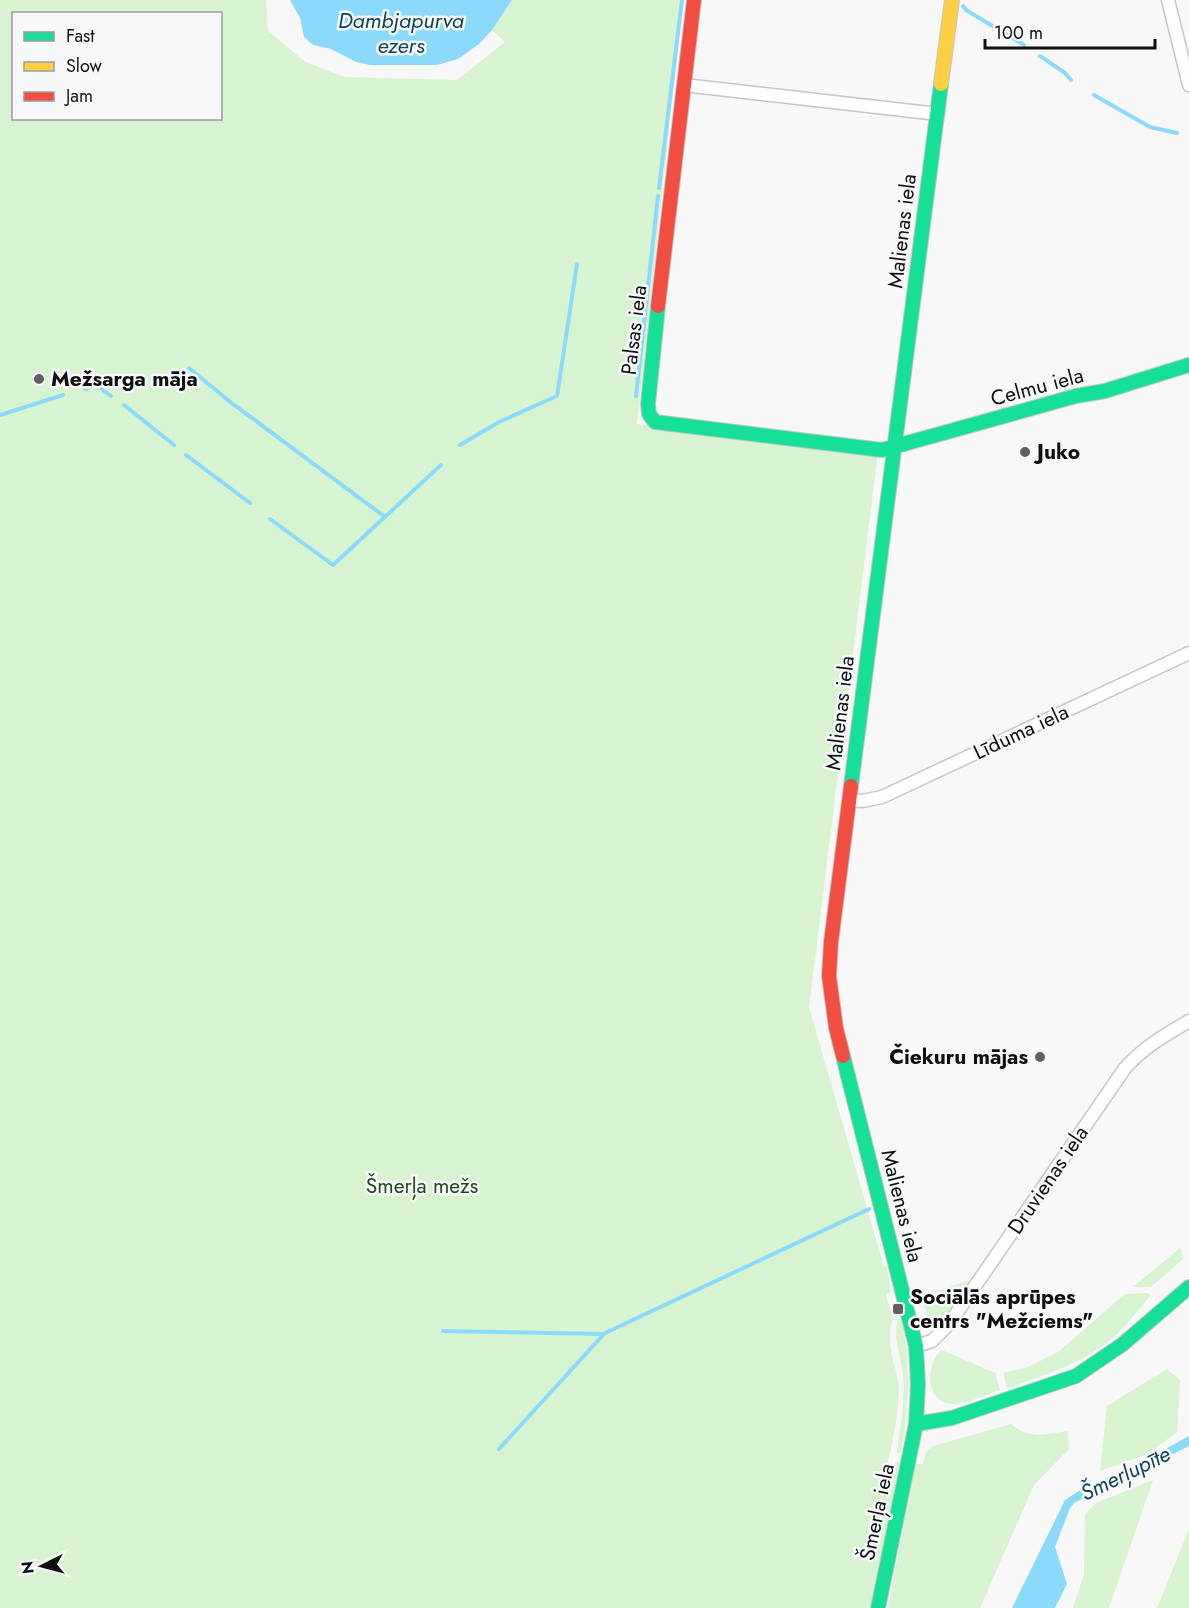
<svg xmlns="http://www.w3.org/2000/svg" width="1189" height="1608" viewBox="0 0 1189 1608" font-family="Jost,sans-serif">
  <rect width="100%" height="100%" fill="#f8f8f9"/>
  <path fill="#d7f3d0" fill-rule="evenodd" d="M0,0H266L268,31L304,61L344,77L457,80L505,42L492,30L512,0H683L637,424L878,452L809,1007L884,1267L887,1266L891,1293L886,1294L890,1310L895,1309C895,1317 890,1324 890,1332C888,1352 899,1372 899,1392C898,1425 888,1457 882,1489L889,1490L896,1461L900,1462L871,1608H0ZM14,14H220V118H14Z
    M1181,1247L1183,1259L1151,1287H1133Z
    M967,1281L972,1283L971,1287L940,1322L934,1325L930,1323L922,1299L924,1295Z
    M1148,1293L1151,1295C1141,1307 1131,1319 1120,1331C1090,1361 1047,1375 1007,1388L1003,1373L1028,1367L1058,1352L1125,1294Z
    M901,1318C912,1364 908,1408 901,1453H897C900,1427 906,1400 903,1374C901,1355 892,1339 898,1319Z
    M942,1350L995,1373L1000,1390C986,1394 969,1404 954,1404C925,1405 924,1364 942,1350Z
    M1167,1369L1180,1380L1177,1432L1148,1454L1100,1471L1107,1406Z
    M1011,1424C1030,1440 1045,1434 1068,1431L1069,1449L1034,1485L980,1608H888L915,1464H923L926,1452L933,1446Z
    M1153,1480L1109,1608H1073L1084,1574L1085,1514L1096,1503Z
    M1189,1529V1608H1157Z"/>
  <path fill="#8bdafc" d="M290,0H512L492,30L479,44L458,59L437,65H370L356,62L331,49L313,45L304,37L300,18Z
    M1189,1436V1446L1074,1503L1070,1508L1055,1547L1067,1584L1055,1608H1012L1065,1500L1085,1487L1135,1466Z"/>
  <g fill="none" stroke-linecap="round" stroke-linejoin="round">
    <path stroke="#8bdafc" stroke-width="4" d="M963,6L966,10L1024,45
      M1040,56L1065,73L1071,80
      M1094,95L1150,127L1177,133
      M659,188L682,0
      M189,368L229,401L385,517
      M85,389L96,385L111,396
      M636,396L658,196
      M124,405L174,445
      M0,415L63,395
      M460,445L499,422L557,396L577,264
      M186,455L250,503
      M270,519L333,565L441,465
      M443,1331L603,1334L869,1209
      M499,1449L603,1335"/>
    <g stroke="#c5c5c6" stroke-width="15">
      <path id="street" d="M1168,0L1189,85
        M684,85L938,114
        M850,800L862,801L882,797L1189,653
        M916,1346L932,1341L949,1324L1125,1068C1144,1047 1165,1035 1189,1021"/>
    </g>
    <g stroke="#c5c5c6" stroke-width="16">
      <path id="fast" d="M658,306L648,404L649,414L655,422L882,450L1076,396L1105,391L1189,365
        M851,786L941,84
        M843,1056L916,1346L918,1385L916,1424L878,1608
        M916,1424L952,1418L1076,1376L1123,1344L1189,1287"/>
    </g>
    <g stroke="#c5c5c6" stroke-width="16">
      <path id="slow" d="M941,84L952,0"/>
    </g>
    <g stroke="#c5c5c6" stroke-width="16">
      <path id="jam" d="M658,306L694,0
        M843,1056L836,1028L829,976L831,942L851,786"/>
    </g>
    <use href="#street" stroke="#fefefe" stroke-width="12"/>
    <use href="#fast" stroke="#16e098" stroke-width="14"/>
    <use href="#slow" stroke="#ffcf43" stroke-width="14"/>
    <use href="#jam" stroke="#f24e42" stroke-width="14"/>
  </g>
  <g fill="#616162" stroke="#f7f8fa" stroke-width="2">
    <circle cx="39" cy="379" r="6"/>
    <circle cx="1025" cy="452" r="6"/>
    <circle cx="1040" cy="1057" r="6"/>
    <rect x="892" y="1303" width="12" height="12" rx="3"/>
  </g>
  <g text-anchor="middle" dominant-baseline="central" stroke-width="5" stroke-linejoin="round" paint-order="stroke">
    <g font-size="21" fill="#0f0f10" stroke="#f7f8fa">
      <text transform="translate(902 231) rotate(-83)">Malienas iela</text>
      <text transform="translate(634 330) rotate(-83)">Palsas iela</text>
      <text transform="translate(1037 387) rotate(-15)">Celmu iela</text>
      <text transform="translate(840 713) rotate(-83)">Malienas iela</text>
      <text transform="translate(1021 732) rotate(-25)">Līduma iela</text>
      <text transform="translate(1048 1180) rotate(-56)">Druvienas iela</text>
      <text transform="translate(902 1206) rotate(76)">Malienas iela</text>
      <text transform="translate(877 1512) rotate(-78)">Šmerļa iela</text>
    </g>
    <g font-size="21" font-weight="bold" fill="#0f0f10" stroke="#f7f8fa" text-anchor="start">
      <text x="51" y="379">Mežsarga māja</text>
      <text x="1037" y="452">Juko</text>
      <text x="1028" y="1057" text-anchor="end">Čiekuru mājas</text>
      <text x="910" y="1297">Sociālās aprūpes<tspan x="910" dy="24">centrs "Mežciems"</tspan></text>
    </g>
    <g font-size="21" fill="#214916" stroke="#f7f8fa">
      <text x="422" y="1186">Šmerļa mežs</text>
    </g>
    <g font-size="22" font-style="italic" fill="#124357" stroke="#f7f8fa">
      <text x="401" y="20">Dambjapurva<tspan x="401" dy="25">ezers</tspan></text>
      <text transform="translate(1125 1473) rotate(-26)">Šmerļupīte</text>
    </g>
  </g>
  <rect x="12" y="12" width="210" height="108" fill="#f7f8fa" stroke="#9a9b9c" stroke-width="1.5"/>
  <rect x="24" y="32" width="30" height="9" fill="#16e098" stroke="#9a9b9c" stroke-width="1.5"/>
  <text x="66" y="42" font-size="18" fill="#0f0f10">Fast</text>
  <rect x="24" y="62" width="30" height="9" fill="#ffcf43" stroke="#9a9b9c" stroke-width="1.5"/>
  <text x="66" y="72" font-size="18" fill="#0f0f10">Slow</text>
  <rect x="24" y="92" width="30" height="9" fill="#f24e42" stroke="#9a9b9c" stroke-width="1.5"/>
  <text x="66" y="102" font-size="18" fill="#0f0f10">Jam</text>
  <g transform="translate(42 1566) rotate(264)" stroke="#f7f8fa" stroke-width="4.5" paint-order="stroke">
  <path d="M0-4.5L10 22L0 15L-10 22Z" fill="#0f0f10"/>
  <text y="-9" font-size="16" font-weight="bold" text-anchor="middle" fill="#0f0f10">N</text>
  </g>
  <path d="M985 39v9h170v-9" fill="none" stroke="#0f0f10" stroke-width="3"/>
  <text x="994" y="39" font-size="18" fill="#0f0f10" stroke="#f7f8fa" stroke-width="4.5" paint-order="stroke">100 m</text>
</svg>
